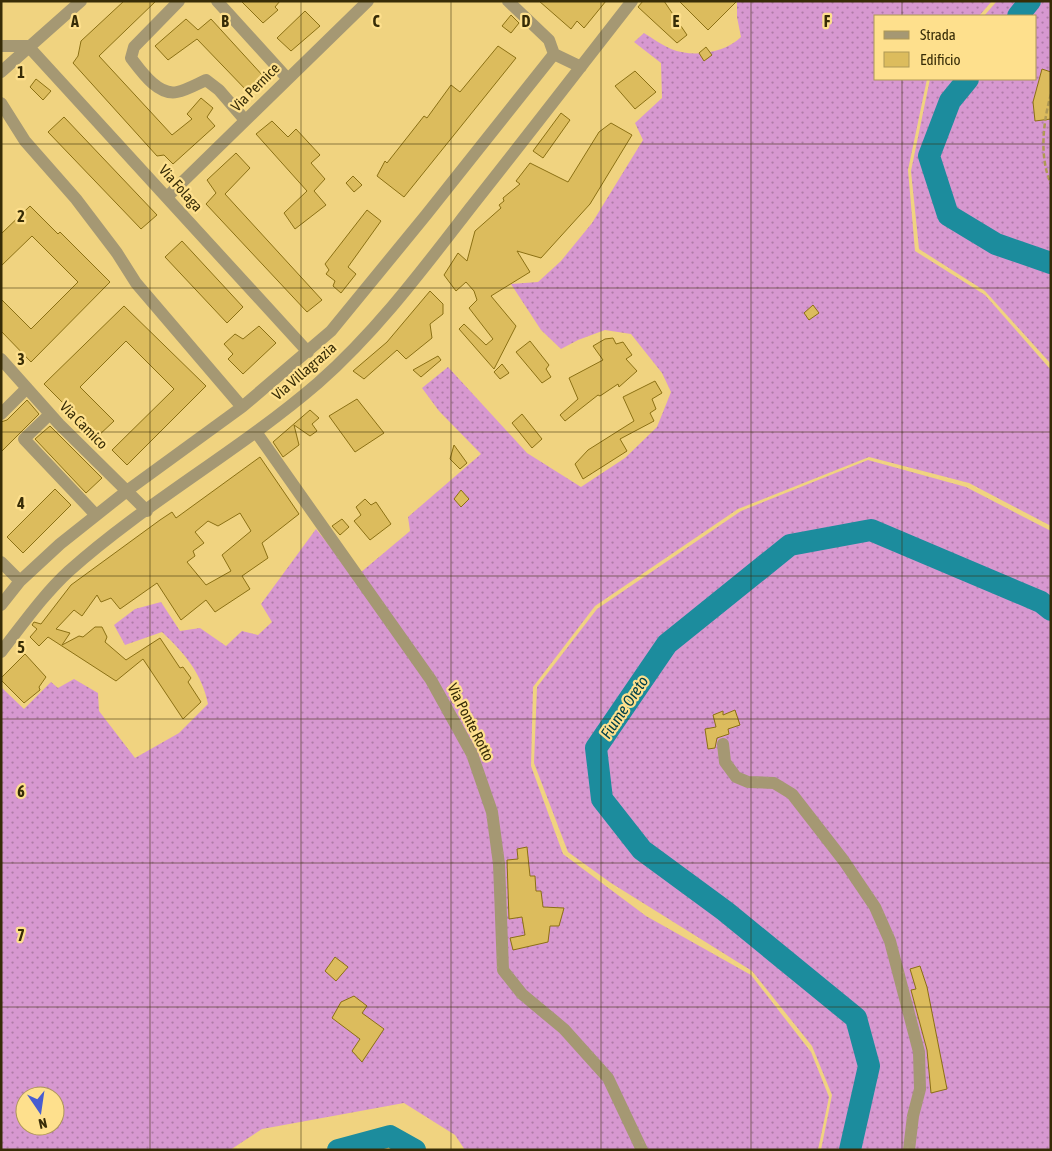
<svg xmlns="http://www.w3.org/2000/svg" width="1052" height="1151" viewBox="0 0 1052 1151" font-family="'Asap Condensed',sans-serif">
  <defs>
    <pattern id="grass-dots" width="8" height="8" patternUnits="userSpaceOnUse" patternTransform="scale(1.25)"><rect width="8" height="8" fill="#d798d0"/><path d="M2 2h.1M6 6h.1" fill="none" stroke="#af7ca7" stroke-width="1.8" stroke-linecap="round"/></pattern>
  </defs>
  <rect width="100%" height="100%" fill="#f0d380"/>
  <path fill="url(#grass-dots)" fill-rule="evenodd" d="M737,1H992L979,16H876V79H927L908,170L915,251L985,295L1051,370V526L969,483L869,457L738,509L595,606L533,687L531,766L563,854L646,916L751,975L811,1052L829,1097L818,1150H465L455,1135L404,1103L262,1129L230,1150H1V687L24,709L51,682L58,688L74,679L98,693L99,711L135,758L179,733L208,704C202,673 184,653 162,632L125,645L114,625L135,609L161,602L180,631L200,628L226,646L242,631L258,635L272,622L261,604L316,529L348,569L360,573L410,531L408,517L481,454L439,411L422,388L448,367L527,453L581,487L625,458L657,427L671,392L662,373L631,334L605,330L578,340L561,349L541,330L511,284L538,282L561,261L592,223L643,140L635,123L662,98L661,63L634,42L644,33C652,38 662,45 671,49C693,58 725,53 741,37L737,17ZM25,1096H55V1126H25Z
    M997,1H1051V364L985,291L919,249L911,171L930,79H1036V16H984Z
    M868,460L966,487L1051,531V1150H821L832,1095L812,1046L752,971L611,883L568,852L534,763L537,687L597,609L741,511Z"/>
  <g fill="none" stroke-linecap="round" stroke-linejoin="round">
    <path stroke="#1c8c9d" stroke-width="22" d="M1018,16L1030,1
      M968,79L950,101L929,156L948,215L996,244L1051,263
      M338,1150L390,1136L415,1150
      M850,1150L869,1066L856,1018L725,911L642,850L602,799L596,748L667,644L790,545L871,530L1041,602L1051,610"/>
  </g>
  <path fill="#dcbc5d" stroke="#8b7014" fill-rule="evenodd" d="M124,1H156L99,56L172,135L192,119L187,114L201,98L213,108L207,117L215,126L173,164L164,155L157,156L73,63L78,56L81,41Z
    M241,1H280L275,7L278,10L263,23Z
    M539,1H606L584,28L577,21L571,29Z
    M643,1H664L687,35L677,43L638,7Z
    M679,1H737L708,30Z
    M305,11L320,26L291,51L277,38Z
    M511,15L519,23L511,33L502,26Z
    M186,19L198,30L211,19L264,77L249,93L197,39L168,60L155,46Z
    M498,46L516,58L404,197L377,176L385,161L387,163L424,116L427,118L451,85L460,92Z
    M706,47L712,55L704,61L699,53Z
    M1042,69L1051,72V119L1035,121L1033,102Z
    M635,71L656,92L635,109L615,86Z
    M36,79L51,91L43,100L30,87Z
    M561,113L570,120L543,158L533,151Z
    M64,117L157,215L141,229L48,132Z
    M272,121L288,137L296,129L320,155L311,163L325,179L314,191L326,205L295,229L284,213L307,191L256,134Z
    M611,123L632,135L590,204L541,258L517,251L530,272L491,296L516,326L494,369L459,329L464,324L486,345L493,339L469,308L477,300L474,291L466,282L456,291L444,275L458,253L467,261L475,231L501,208L499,205L504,201L503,198L520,184L516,181L530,163L568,182L599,132Z
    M236,153L250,168L225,194L322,300L307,312L206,204L216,193L207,180Z
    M353,176L362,185L354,192L346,183Z
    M30,206L58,234L60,232L110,282L31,362L1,331V299L31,329L78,282L32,236L1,266V234Z
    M367,210L381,221L348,267L356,274L341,293L333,286L335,281L326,274L329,270L325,264Z
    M182,241L243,307L227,323L165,257Z
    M430,291L443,304V314L430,324L432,338L406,359L397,350L364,379L353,371L387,342Z
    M813,305L819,313L809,320L804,313Z
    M124,306L206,386L127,465L112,450L174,389L126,341L80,387L114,421L97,437L44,384Z
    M259,326L276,343L243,374L228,359L233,354L224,344L235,334L243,339Z
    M613,338L616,344L623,342L632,355L626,359L637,371L619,387L618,384L600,396L598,395L565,421L560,415L578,399L569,378L603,360L593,346L605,339Z
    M530,341L549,365L546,369L551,377L542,383L516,352Z
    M438,356L441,360L421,377L413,370Z
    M502,364L509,373L500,379L494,372Z
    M655,381L662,393L652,399L656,409L650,413L654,421L620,439L627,451L583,479L575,464L588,450L634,421L623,397Z
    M357,399L384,433L355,452L329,416Z
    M27,400L39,414L1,452V422L7,420Z
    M310,410L319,418L312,424L317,431L310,436L294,425L299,445L283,457L273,442Z
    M522,414L542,439L532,448L512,423Z
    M50,426L102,478L86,493L35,439Z
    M454,445L467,463L460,469L450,459Z
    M260,457L299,514L262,543L268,558L242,576L250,589L215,612L206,600L181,620L157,583L120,609L111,598L101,602L97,595L82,616L74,610L56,629L70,633L62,645L79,636L83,637L95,627H102L107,637L105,642L126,660L160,638L180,668L183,667L191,678L188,682L201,702L183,719L143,659L116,681L48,637L39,646L30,637L37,629L32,625L34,622L41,624L71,585L160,520L172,512L176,518ZM240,513L251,531L222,555L231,571L206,585L187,562L195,556L193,551L204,543L195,532L208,521L218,526Z
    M55,489L71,505L23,553L7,537Z
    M461,490L469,499L461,507L454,499Z
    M365,499L371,505L376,502L391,524L370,540L354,521L361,515L356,507Z
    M342,519L349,527L340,535L332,526Z
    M25,654L46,677L39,687L40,690L24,703L1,680V678Z
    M735,710L740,725L728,729L729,734L717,738L715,748L708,749L705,729L716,727L713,715L723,711V715Z
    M527,847L530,876H535L536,891H541L543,907L564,908L559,926H550L548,942L513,950L510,938L525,935L522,917L509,919L507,860L518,859L517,849Z
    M335,957L348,967L336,981L325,971Z
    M920,966L927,987L947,1089L931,1093L927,1050L911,990L916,989L910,969Z
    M354,996L367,1006L362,1013L384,1029L362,1062L352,1051L360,1039L332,1018L341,1002Z"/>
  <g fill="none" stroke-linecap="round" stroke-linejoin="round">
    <path stroke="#b09a56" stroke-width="2.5" stroke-dasharray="5 2.5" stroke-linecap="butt" d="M1051,94C1043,122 1039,157 1051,184"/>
    <path stroke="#a59873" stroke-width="12" d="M179,1L134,47L131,58C141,71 158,96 177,92C187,90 197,84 206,80L219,90L245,120
      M217,1L287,78
      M508,1L549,40L554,54
      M1,46H28L308,352
      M554,54L581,67
      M1,72L81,1
      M1,103L25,141L76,199L117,253L136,283L242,407
      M167,197L368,1
      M1,359L59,424L147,511
      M1,414L27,388
      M50,414L24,439L96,515
      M256,432L431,680L472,754L492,812L499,864L503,970L522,994L564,1029L608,1078L642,1150
      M1,562L20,581
      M1,605L20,581L60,544L128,490L242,407L331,331L426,215L554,54
      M1,652C23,624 43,595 69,571C146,502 239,451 318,383C377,331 423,269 471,207C525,139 578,70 632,1
      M723,744L725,762L736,777L748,782L774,783L792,794L844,861L875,907L890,941L919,1052L920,1089L913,1116L909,1150"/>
  </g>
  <path fill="none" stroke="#372c07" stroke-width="1" stroke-opacity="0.55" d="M150,1V1150M301,1V1150M451,1V1150M601,1V1150M751,1V1150M902,1V16M902,79V1150M1,144H1051M1,288H1051M1,432H1051M1,576H1051M1,719H1051M1,863H1051M1,1007H1051"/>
  <g text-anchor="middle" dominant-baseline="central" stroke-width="4.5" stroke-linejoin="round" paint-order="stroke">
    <g font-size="15" fill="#372c07" stroke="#fee08d">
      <text transform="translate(255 87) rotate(-45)">Via Pernice</text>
      <text transform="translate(181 188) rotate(48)">Via Folaga</text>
      <text transform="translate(304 371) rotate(-41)">Via Villagrazia</text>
      <text transform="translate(84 425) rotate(45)">Via Camico</text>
      <text transform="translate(471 722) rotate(63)">Via Ponte Rotto</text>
    </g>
    <g font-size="16" font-style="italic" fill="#004049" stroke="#fee08d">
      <text transform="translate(624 707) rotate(-56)">Fiume Oreto</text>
    </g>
  </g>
  <g font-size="16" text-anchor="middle" font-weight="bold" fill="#372c07" stroke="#fee08d" stroke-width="4.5" stroke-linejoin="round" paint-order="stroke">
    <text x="75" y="27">A</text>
    <text x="225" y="27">B</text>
    <text x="376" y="27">C</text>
    <text x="526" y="27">D</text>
    <text x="676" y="27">E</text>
    <text x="827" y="27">F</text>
    <text x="21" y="78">1</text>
    <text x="21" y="222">2</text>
    <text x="21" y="365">3</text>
    <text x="21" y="509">4</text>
    <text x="21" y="653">5</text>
    <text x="21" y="797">6</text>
    <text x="21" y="941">7</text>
  </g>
  <rect width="1052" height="1151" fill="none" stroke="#372c07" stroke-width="5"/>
  <rect x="874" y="15" width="162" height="65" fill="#fee08d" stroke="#ae9857"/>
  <rect x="884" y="31" width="25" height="8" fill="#a59873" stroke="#ae9857"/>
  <text x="920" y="40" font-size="15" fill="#372c07">Strada</text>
  <rect x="884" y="52" width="25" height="15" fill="#dcbc5d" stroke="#ae9857"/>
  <text x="920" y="65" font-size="15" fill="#372c07">Edificio</text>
  <g transform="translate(40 1111) rotate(167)"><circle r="24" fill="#fee08d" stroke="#ae9857"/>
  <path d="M0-4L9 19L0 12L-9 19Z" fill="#475dd1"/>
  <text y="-8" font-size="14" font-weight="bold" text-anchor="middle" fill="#372c07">N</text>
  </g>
</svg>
